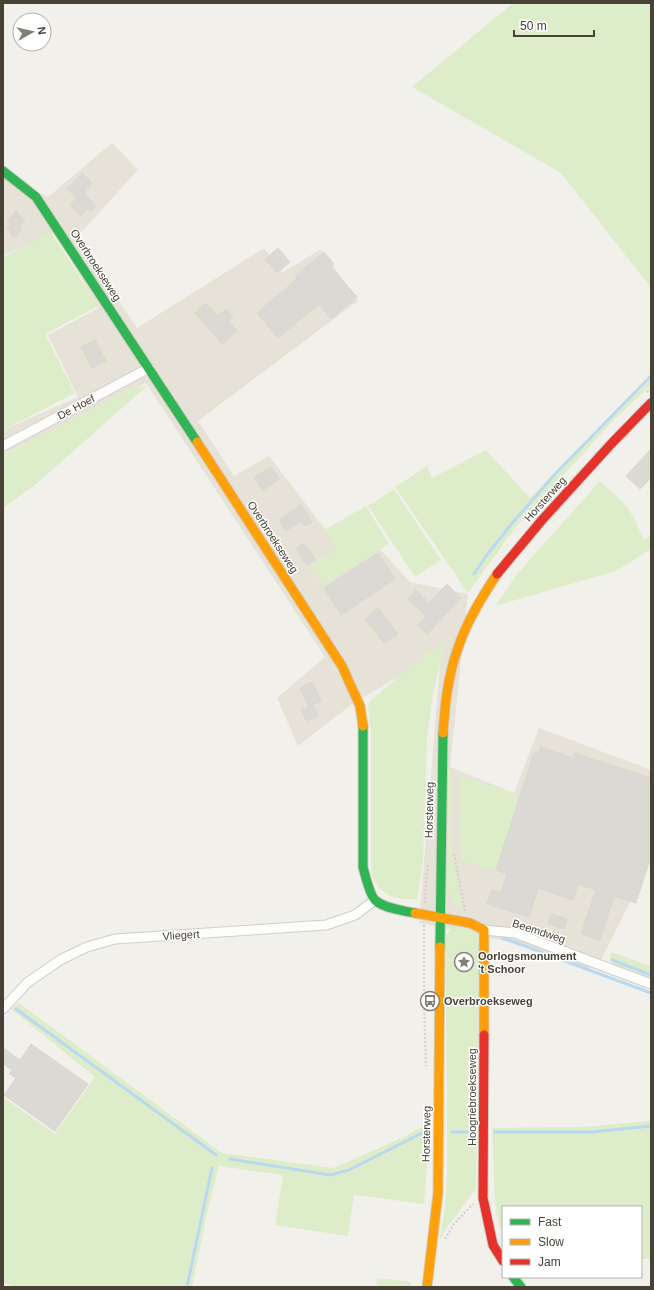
<svg xmlns="http://www.w3.org/2000/svg" width="654" height="1290" viewBox="0 0 654 1290" font-family="Helvetica,sans-serif">
  <rect width="100%" height="100%" fill="#f2f0ea"/>
  <path fill="#e6e2d7" d="M112,143L138,170L76,238L137,328L264,248L282,273L321,249L358,301L198,421L234,476L269,456L348,559L378,547L410,582L468,594L450,767L514,793L539,728L651,770V861L602,958L586,971L529,946L419,923L441,651L351,705L298,746L277,698L325,657L146,383L3,455V430L78,397L48,335L99,308L55,233L3,255V177L48,197Z"/>
  <path fill="#deedc9" d="M513,3H651V288L561,173L412,87Z
    M51,232L98,306L45,334L75,393L3,430V257Z
    M651,376V385L611,423L515,528L468,593L395,487L427,466L432,478L486,450L530,498L640,385Z
    M147,386L35,485L3,508V456L131,388Z
    M600,481L624,503L633,516L644,540L651,536V549L616,571L495,606L517,574Z
    M394,489L441,560L415,577L368,506Z
    M366,506L389,544L323,586L309,567L337,549L324,530Z
    M445,644L433,693L427,738L423,863L417,899C395,901 376,894 371,870V735L368,705L372,699L429,651Z
    M448,769L451,770L450,835L452,852L463,911L457,907L447,889Z
    M460,775L518,795L500,872L462,861L459,840Z
    M459,925C472,929 476,928 479,942L476,1189L446,1229L439,1241C450,1195 447,1147 447,1100C446,1045 446,991 446,936L452,927Z
    M611,952L651,966V979L613,965L610,956Z
    M19,1003L222,1153L334,1168L406,1136L425,1125L429,1137L424,1204L354,1195L348,1236L275,1225L283,1175L219,1166L207,1213L192,1287H18L3,1283V1097L55,1134L95,1077L11,1009Z
    M651,1121V1259H641V1207H503V1239L497,1216L495,1199L492,1128L582,1127Z
    M377,1278L411,1282V1287H376Z"/>
  <g fill="none" stroke-linecap="round" stroke-linejoin="round">
    <path stroke="#b9d8f1" stroke-width="3" d="M474,574L487,555L509,527L557,472L651,376
      M503,938L651,993
      M612,960L651,975
      M16,1009L216,1155
      M452,1132H471
      M495,1132H591L651,1126
      M230,1159L330,1175L349,1170L422,1133
      M187,1287L212,1168"/>
  </g>
  <path fill="#dbd9d3" stroke="#dad7d0" d="M82,173L92,183L84,193L96,206L91,211L88,208L81,216L70,205L77,198L67,189Z
    M16,211L25,221L19,227L22,230L14,237L7,228L11,225L7,221Z
    M278,248L290,262L277,273L265,259Z
    M324,252L334,264L331,267L357,297L331,319L319,304L278,338L257,313L297,279L295,276Z
    M206,303L218,316L226,309L233,317L229,321L237,331L222,344L195,313Z
    M95,340L106,361L92,368L81,347Z
    M651,449V478L640,489L626,476Z
    M271,467L280,479L263,490L254,477Z
    M301,505L312,522L305,526L301,521L286,531L279,520Z
    M304,543L316,559L307,565L296,549Z
    M378,553L395,579L341,615L324,588Z
    M447,584L461,598L427,634L418,625L426,616L408,599L416,590L429,603Z
    M378,608L398,634L384,643L365,619Z
    M312,682L321,701L309,707L300,688Z
    M313,705L318,716L307,721L301,710Z
    M541,747L573,758L574,753L651,778V856L636,903L614,896L600,940L581,934L596,890L578,884L573,900L538,888L529,917L487,904L492,890L501,893L507,874L496,870L534,753L539,754Z
    M552,914L567,919L564,929L548,924Z
    M31,1044L88,1084L55,1131L4,1095L16,1078L9,1074L12,1070L3,1064V1048L20,1060Z"/>
  <g fill="none" stroke-linecap="round" stroke-linejoin="round">
    <g stroke="#d0cec8" stroke-width="11">
      <path id="street" d="M3,446L149,368
        M484,930L515,933L651,984
        M3,1009L27,983L60,960L87,947L115,939L326,925L355,915L375,900"/>
    </g>
    <g stroke="#d2cdc1" stroke-width="11">
      <path id="fast" d="M3,171L36,197L197,442
        M363,726V867C365,875 370,895 375,900C383,908 404,911 415,913
        M440,947L443,733
        M513,1277L521,1287"/>
    </g>
    <g stroke="#d2cdc1" stroke-width="11">
      <path id="slow" d="M197,442L342,666L360,706L363,726
        M443,733C445,704 448,675 458,648C467,621 482,597 497,574
        M415,913L470,923L484,930V1035
        M427,1287L438,1193L440,947"/>
    </g>
    <g stroke="#d2cdc1" stroke-width="11">
      <path id="jam" d="M497,574L542,520L612,443L651,403
        M484,1035L483,1198L493,1245L503,1261"/>
    </g>
    <path stroke="#d2d0ca" stroke-width="2" stroke-dasharray="2 2" stroke-linecap="butt" d="M647,392L651,388
      M454,854L465,911
      M425,903L426,880L428,865
      M424,925V1003L426,1066
      M468,962H473
      M445,1239L454,1224L473,1204"/>
    <use href="#street" stroke="#fdfdfc" stroke-width="9"/>
    <use href="#fast" stroke="#30b455" stroke-width="9"/>
    <use href="#slow" stroke="#ff9f0a" stroke-width="9"/>
    <use href="#jam" stroke="#e5322d" stroke-width="9"/>
  </g>
  <defs>
    <g id="sight-ring" transform="scale(1)"><circle r="9.5" fill="#fff" stroke="#847f75" stroke-width="1.5"/><path d="M0-6L1.8-2.2L6-1.7L2.9 1.2L3.7 5.4L0 3.3L-3.7 5.4L-2.9 1.2L-6-1.7L-1.8-2.2Z" fill="#847f75"/></g>
    <g id="bus-ring" transform="scale(1)"><circle r="9.5" fill="#fff" stroke="#847f75" stroke-width="1.5"/><path d="M-5-6H5V4H4V6H2V4H-2V6H-4V4H-5ZM-3.5-4V0h7V-4ZM-3.5 1.2v1.5H-2V1.2ZM2 1.2v1.5H3.5V1.2Z" fill="#847f75"/></g>
  </defs>
  <g fill-rule="evenodd">
    <use href="#sight-ring" x="464" y="962"/>
    <use href="#bus-ring" x="430" y="1001"/>
  </g>
  <g text-anchor="middle" dominant-baseline="central" stroke-width="3" stroke-linejoin="round" paint-order="stroke">
    <g font-size="11" fill="#484236" stroke="#fff">
      <text transform="translate(96 265) rotate(57)">Overbroekseweg</text>
      <text transform="translate(76 407) rotate(-28)">De Hoef</text>
      <text transform="translate(545 499) rotate(-48)">Horsterweg</text>
      <text transform="translate(273 537) rotate(57)">Overbroekseweg</text>
      <text transform="translate(429 810) rotate(-89)">Horsterweg</text>
      <text transform="translate(539 931) rotate(18)">Beemdweg</text>
      <text transform="translate(181 935) rotate(-4)">Vliegert</text>
      <text transform="translate(472 1097) rotate(-90)">Hoogriebroekseweg</text>
      <text transform="translate(426 1134) rotate(-89)">Horsterweg</text>
    </g>
    <g font-size="11" font-weight="bold" fill="#484236" stroke="#fff" text-anchor="start">
      <text x="478" y="956">Oorlogsmonument<tspan x="478" dy="13">'t Schoor</tspan></text>
      <text x="444" y="1001">Overbroekseweg</text>
    </g>
  </g>
  <rect width="654" height="1290" fill="none" stroke="#484236" stroke-width="8"/>
  <rect x="502" y="1206" width="140" height="72" fill="#ffffff" stroke="#b6b3af"/>
  <rect x="510" y="1219" width="20" height="6" fill="#30b455" stroke="#b6b3af"/>
  <text x="538" y="1226" font-size="12" fill="#484236">Fast</text>
  <rect x="510" y="1239" width="20" height="6" fill="#ff9f0a" stroke="#b6b3af"/>
  <text x="538" y="1246" font-size="12" fill="#484236">Slow</text>
  <rect x="510" y="1259" width="20" height="6" fill="#e5322d" stroke="#b6b3af"/>
  <text x="538" y="1266" font-size="12" fill="#484236">Jam</text>
  <g transform="translate(32 32) rotate(82)"><circle r="19" fill="#ffffff" stroke="#b6b3af"/>
  <path d="M0-3L7 15L0 10L-7 15Z" fill="#847f75"/>
  <text y="-6" font-size="11" font-weight="bold" text-anchor="middle" fill="#484236">N</text>
  </g>
  <path d="M514 30v6h80v-6" fill="none" stroke="#484236" stroke-width="2"/>
  <text x="520" y="30" font-size="12" fill="#484236" stroke="#ffffff" stroke-width="3" paint-order="stroke">50 m</text>
</svg>
